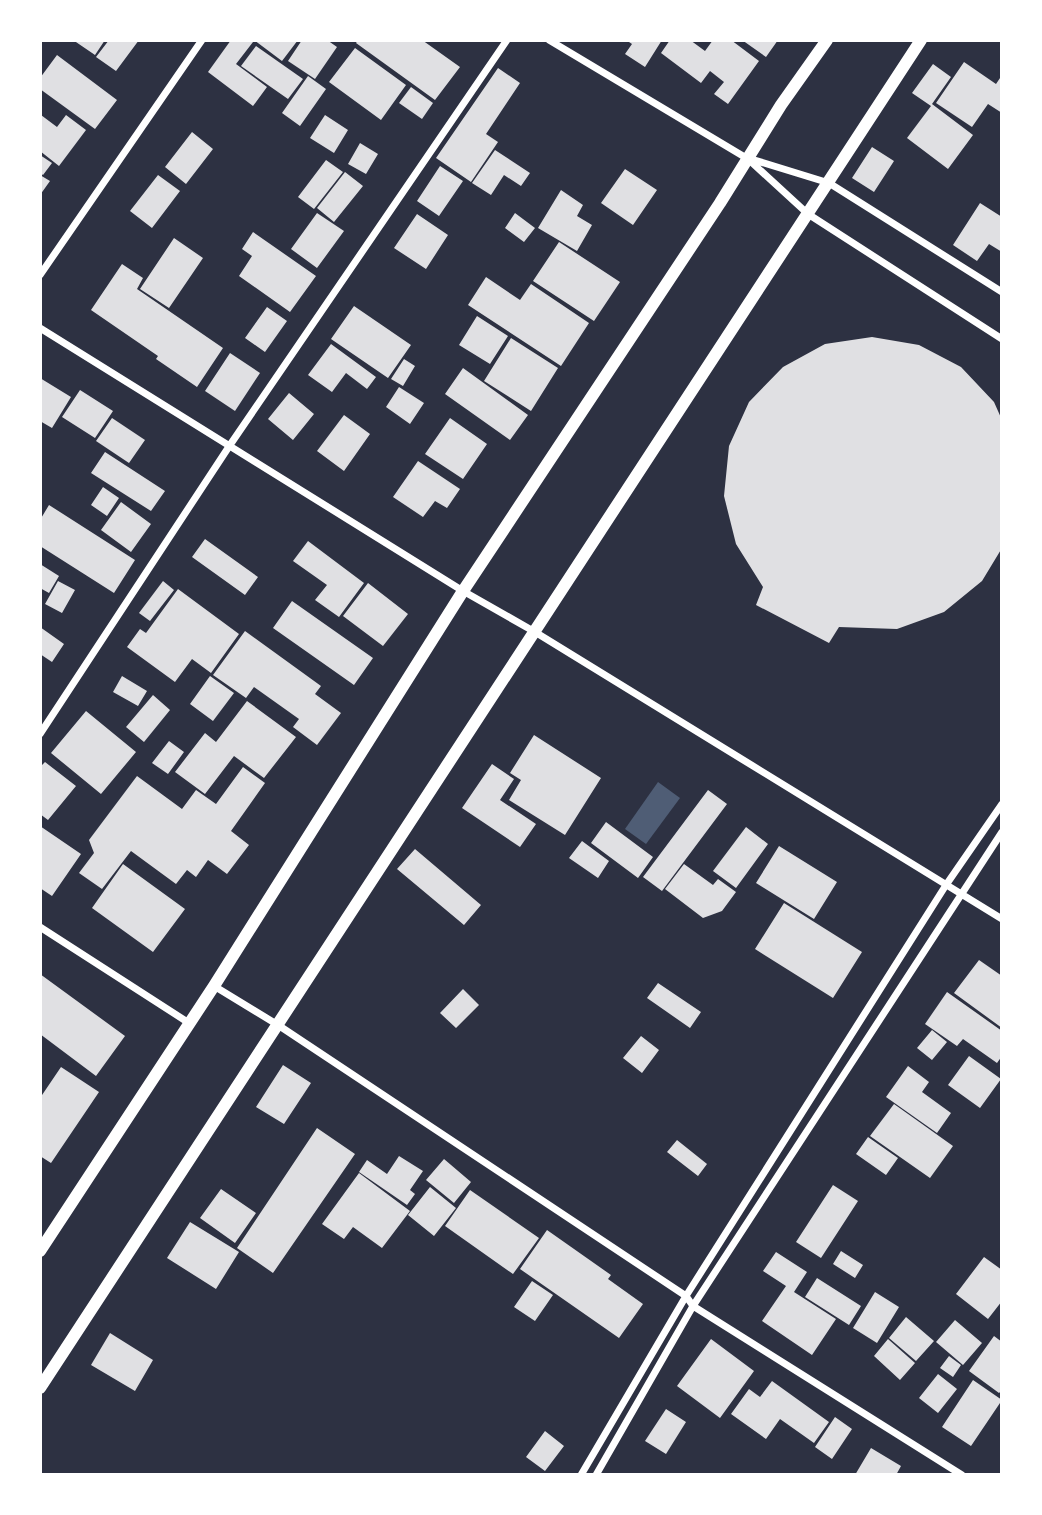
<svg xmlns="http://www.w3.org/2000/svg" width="1042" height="1515" viewBox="0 0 1042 1515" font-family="Raleway,sans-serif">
  <rect width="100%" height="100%" fill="#2d3142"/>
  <path fill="#4f5d75" d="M658,782L680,798L646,844L625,829Z"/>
  <path fill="#e0e0e3" d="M73,40H105L95,55Z
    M109,40H139L116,71L96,57Z
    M231,40L253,42L236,64L267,87L253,106L208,72Z
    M254,40H298L282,61Z
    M302,40H327L337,47L315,79L288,61Z
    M358,40H422L460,67L435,100L356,43Z
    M626,40H662L645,67L625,54L632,44Z
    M670,40H690L705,51L713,40H731L759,61L728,104L714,94L724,82L710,71L701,83L661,53Z
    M742,40H778L766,57Z
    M256,46L303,79L288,99L241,66Z
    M355,48L406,85L381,120L329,82Z
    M57,55L117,100L95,129L40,89V78Z
    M964,62L996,84L1002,75V113L988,104L972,127L936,103Z
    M933,64L951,77L932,104L973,135L948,169L907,138L931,106L912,93Z
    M498,68L520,83L486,134L498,142L471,182L436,158Z
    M308,76L326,89L300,126L282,113Z
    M411,87L433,103L422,119L399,103Z
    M41,115L57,127L66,115L86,130L59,166L40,151Z
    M325,115L348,130L334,153L310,138Z
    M192,132L213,149L186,184L165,167Z
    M360,143L378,154L366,174L348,164Z
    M872,147L894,161L874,192L852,178Z
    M495,150L530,173L521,186L504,175L491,195L472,183Z
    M40,155L52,163L43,175L40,173Z
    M326,160L343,172L314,209L298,197Z
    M440,166L463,181L439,216L417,201Z
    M625,169L657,190L633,225L601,203Z
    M345,172L363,186L334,222L317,208Z
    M40,175L50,181L40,195Z
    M158,175L180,191L152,228L130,211Z
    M561,190L583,205L577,216L592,225L577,251L538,228Z
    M980,203L1002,217V252L989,244L977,261L953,245Z
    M317,213L344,231L317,268L291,249Z
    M515,213L535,228L524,242L505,228Z
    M417,214L448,235L426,269L394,248Z
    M253,232L316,276L290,312L239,276L252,256L242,249Z
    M174,238L203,258L169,308L140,289Z
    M559,242L620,282L594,321L533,281Z
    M122,264L143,278L137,289L223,348L197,387L156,359L158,356L91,310Z
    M486,277L520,300L531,284L589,323L561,366L468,305Z
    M354,306L411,345L388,378L331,339Z
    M267,307L287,321L265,352L245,338Z
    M477,316L508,336L490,364L459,345Z
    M872,337L919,345L961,367L994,402L1002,420V548L982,581L944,612L897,629L839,627L829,643L756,605L763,587L736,544L724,496L729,446L749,402L783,367L825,344Z
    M511,338L558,368L531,411L484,381Z
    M331,344L376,377L367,389L346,373L332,392L308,375Z
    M230,353L260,373L235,411L205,391Z
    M404,359L415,366L403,386L391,379Z
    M463,368L528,415L510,440L445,394Z
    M40,378L71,397L52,428L40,421Z
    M399,387L424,403L410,424L386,407Z
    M80,390L113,411L95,438L62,417Z
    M289,393L314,414L293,440L268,419Z
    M344,415L370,434L344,471L317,451Z
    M112,418L145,440L129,463L96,441Z
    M450,418L487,444L463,479L425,454Z
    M105,452L165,491L151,511L91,473Z
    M418,461L460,489L447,508L435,501L423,517L393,497Z
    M103,487L119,498L107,516L91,505Z
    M121,502L151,524L131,552L101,530Z
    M49,505L135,560L114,593L40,546V520Z
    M205,539L258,577L245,595L192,557Z
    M308,541L364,583L339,617L315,600L327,585L293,561Z
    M40,564L59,576L49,593L40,588Z
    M58,581L75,590L62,613L45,604Z
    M163,581L174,590L150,621L139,613Z
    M368,583L408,614L383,646L343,616Z
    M178,589L239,634L211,673L192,659L175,682L127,647L140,629L146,633Z
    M292,601L373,658L354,685L273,628Z
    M40,627L64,644L52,662L40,654Z
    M245,631L321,686L315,694L341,713L317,745L293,727L299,719L254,687L246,698L213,675Z
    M122,676L147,691L138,706L113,692Z
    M210,676L234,693L213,721L190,704Z
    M153,695L170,710L144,742L126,727Z
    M247,701L296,737L264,778L234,756L205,794L175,772L205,733L216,742Z
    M86,711L136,752L101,794L51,753Z
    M534,735L601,778L565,835L509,800L521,780L510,773Z
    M169,741L184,752L168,774L152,763Z
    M45,762L76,786L48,820L40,814V767Z
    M492,764L514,779L500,800L536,824L520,847L462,808Z
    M243,767L265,783L231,831L249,845L227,874L208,860L196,877L187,870L176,884L131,851L102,889L79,873L94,853L89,840L137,776L182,809L196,790L216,804Z
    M708,790L727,804L662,891L643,877Z
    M606,822L653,857L638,878L591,843Z
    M40,826L81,854L52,896L40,888Z
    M746,827L768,844L736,888L713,871Z
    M582,841L609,861L598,878L569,858Z
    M779,846L837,882L814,919L756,883Z
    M415,849L481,905L464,925L397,869Z
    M123,864L185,909L153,952L92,908Z
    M684,864L713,885L718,879L736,892L722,911L703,918L665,889Z
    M784,903L862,952L833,998L755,949Z
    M979,960L1002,976V1028L954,993Z
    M40,974L125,1036L96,1076L40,1034Z
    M658,983L701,1012L690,1028L647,998Z
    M463,989L479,1005L456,1028L440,1013Z
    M947,992L1002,1031V1056L997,1063L963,1039L957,1046L925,1024Z
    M932,1030L947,1042L932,1060L917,1048Z
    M641,1036L659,1050L642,1073L623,1058Z
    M969,1056L1001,1079L980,1108L948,1085Z
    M283,1065L311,1083L284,1124L256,1107Z
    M908,1066L929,1082L922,1092L951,1113L937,1133L886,1097Z
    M61,1067L99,1092L51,1163L40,1156V1098Z
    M894,1104L953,1146L930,1178L870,1136Z
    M317,1128L355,1154L273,1273L237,1248Z
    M868,1137L898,1158L886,1175L856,1154Z
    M677,1140L707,1164L698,1176L667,1152Z
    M399,1156L423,1171L410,1190L415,1194L407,1205L359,1172L367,1160L387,1174Z
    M444,1159L471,1182L454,1203L426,1180Z
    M359,1173L410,1211L382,1248L353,1227L344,1239L322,1224Z
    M833,1185L858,1201L821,1258L796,1242Z
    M430,1187L456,1208L434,1236L408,1215Z
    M221,1189L256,1213L235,1243L200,1218Z
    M470,1190L539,1238L513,1274L445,1226Z
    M190,1222L239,1252L216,1289L167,1258Z
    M547,1230L611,1275L608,1279L643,1304L619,1338L520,1269Z
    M841,1251L863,1265L855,1278L833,1264Z
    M776,1252L807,1272L794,1292L836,1319L812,1355L762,1321L786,1286L763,1271Z
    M984,1257L1002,1270V1301L988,1319L956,1294Z
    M817,1278L861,1306L849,1325L805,1297Z
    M532,1281L553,1295L535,1321L514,1307Z
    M875,1292L899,1307L877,1343L853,1328Z
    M906,1317L934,1341L916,1361L889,1338Z
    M955,1320L982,1343L963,1365L936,1342Z
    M110,1333L153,1360L135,1391L91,1365Z
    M994,1336L1002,1342V1390L999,1393L969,1371Z
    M711,1339L754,1371L720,1418L677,1386Z
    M888,1339L915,1363L900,1380L874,1356Z
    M949,1356L961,1365L953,1377L940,1368Z
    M938,1374L957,1389L938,1413L919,1398Z
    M973,1380L1002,1400L971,1446L942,1427Z
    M772,1381L829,1422L814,1443L780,1419L766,1439L731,1414L749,1389L760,1397Z
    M666,1409L686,1422L666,1454L645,1441Z
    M835,1417L852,1429L832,1459L815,1447Z
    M545,1431L564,1446L545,1471L526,1457Z
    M871,1448L901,1466L896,1475H855Z"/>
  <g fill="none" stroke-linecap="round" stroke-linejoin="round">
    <path stroke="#fff" stroke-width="7" d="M549,40L748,159L808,214L1002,339
      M751,159L829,183L1002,292
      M40,275L202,40
      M40,328L463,591L535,632L1002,919
      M40,734L230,445L507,40
      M40,927L189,1023
      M214,986L278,1025L686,1296L693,1306L962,1475
      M581,1475L686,1296L946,885L1002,804
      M596,1475L693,1306L1002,832"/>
    <path stroke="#fff" stroke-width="12" d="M40,1251L214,986L463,591L720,203L781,105L827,40
      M40,1388L921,40"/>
  </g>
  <rect width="1042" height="1515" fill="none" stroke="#ffffff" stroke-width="84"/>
</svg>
